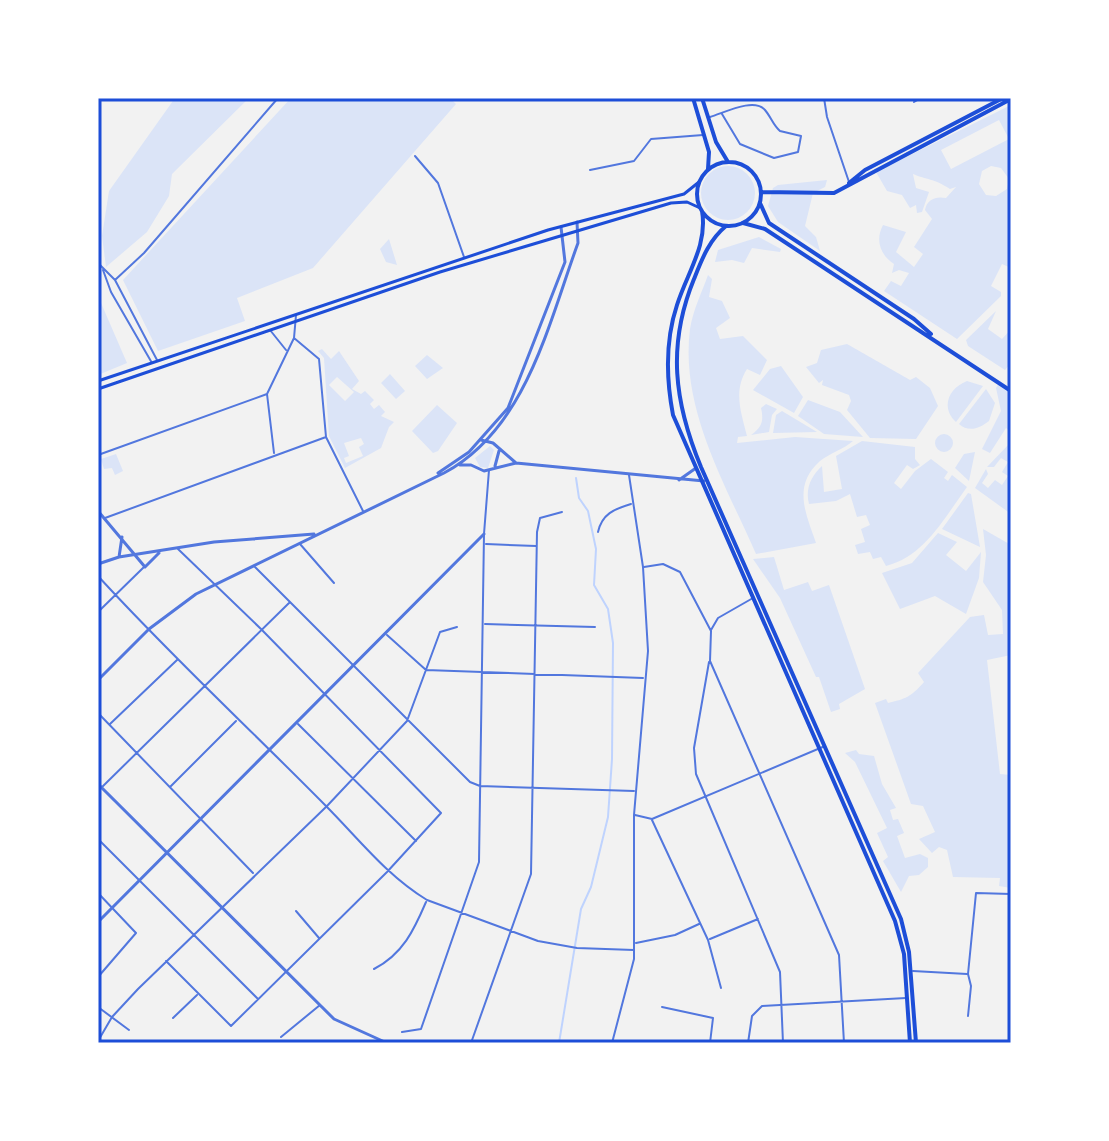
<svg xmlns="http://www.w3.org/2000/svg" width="1109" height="1141" viewBox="0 0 1109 1141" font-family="'Noto Sans',sans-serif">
  <rect width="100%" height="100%" fill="#f2f2f2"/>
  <path fill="#dbe4f7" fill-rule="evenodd" d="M175,98H249L172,174L169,196L147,232L106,267L102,236L109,191Z
    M291,98L444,101L450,98L456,104L313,268L237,298L245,321L158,351L123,280Z
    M1011,105V268L1002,264L991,286L1001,292V296L957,339L884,291L891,281L901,286L909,273L899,270L892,273L894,264C880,255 875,240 883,225L906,232L896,252L914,267L923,254L914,247L932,219L925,210C927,199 936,196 946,198L956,187L950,189C933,178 927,180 913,174L916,188L929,192L922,212L917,213L916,205L910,208L902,195L887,191L876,172ZM999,120L1009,139L951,169L941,150ZM991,166L1001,168L1009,179L1007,189L996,196L986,195L979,184L982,171Z
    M701 193a27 27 0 1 1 54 0a27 27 0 1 1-54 0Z
    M827,180L825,187L813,193L805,226L816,237L820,251L778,222L768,206L773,188L778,185Z
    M759,237L781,249L780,252L752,248L744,263L732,260L715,262L718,250Z
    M389,239L397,265L386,262L380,249Z
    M708,275L712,279L709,297L722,301L730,318L716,328L720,339L743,336L767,360L760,375L747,369C733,391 741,412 747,436L738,437L737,443L795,437L853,441C844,449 830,453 820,461C792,486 806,514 816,543L756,554C725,483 680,409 690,329C693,310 702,292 708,275Z
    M98,296L127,363L98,375Z
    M996,311L988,329L1002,339L1011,329V363L1005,370L968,346L966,340Z
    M847,344L910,380L916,377L930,388L938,406L916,439L870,438L847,410L851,401L849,395L822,385L823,380L819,383L806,367L817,363L821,350Z
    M322,349L331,359L339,351L359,381L352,389L361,394L365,391L374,400L370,404L374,409L379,405L385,412L381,416L394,422L389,427L381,448L345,468L329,436L324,358L318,351ZM337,377L354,392L345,401L329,385ZM361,438L364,444L359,447L363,456L346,463L344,458L349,456L344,443Z
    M427,355L443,368L427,379L415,366Z
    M781,366L803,397L794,413L753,390L770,369Z
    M390,374L405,391L396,399L381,383Z
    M967,381L983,386L956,422C940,407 949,388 967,381Z
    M999,383L1011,393V432L1006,428L990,453L982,449L1001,411L996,388Z
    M986,389L995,403L989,421C980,428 969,433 959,424Z
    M808,400L840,412L863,437L824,434L798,416Z
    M766,404L777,409L772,415L769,432L751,435C762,427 764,421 761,408Z
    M437,405L457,423L438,451L433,453L412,431Z
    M782,411L817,432L773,433L776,415Z
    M935 443a9 9 0 1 1 18 0a9 9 0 1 1-18 0Z
    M862,441L915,447V459L920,465L913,469L907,465L894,483L901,489L915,471L931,459L948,472L944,478L948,481L952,475L967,487C944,518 925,556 886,566L881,557L873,559L870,552L858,554L855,545L865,542L861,529L870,525L866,515L857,517L850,494L836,501L809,504C805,489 811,476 822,466L824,492L842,489L836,456Z
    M1011,442V514L975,488L986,469L988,474L982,483L988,488L995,480L1002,485L1008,476L1002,472L1008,462L1001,458L994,467H987Z
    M490,446L494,450L488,468L480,467L475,458Z
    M975,452L969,481L955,468L964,454Z
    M116,454L123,471L115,475L112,468L104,469L101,459Z
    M968,493L971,494L980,547L942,529Z
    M983,529L1011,545V655L987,660L1000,774L1011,775V888L999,886L1000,878L953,877L947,850L939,847L932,853L919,839L935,832L923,806L911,804L875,703L886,699L888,703C905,699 911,697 924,682L918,673L970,617L984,615L988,635L1003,634L1002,610L983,582L986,555Z
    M938,533L957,542L946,555L966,571L981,552L979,578L966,614L935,596L900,609L882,573L912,563Z
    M774,557L784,590L808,582L812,591L829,585L865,689L839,704L840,709L831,712L819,677H816L780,598L753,559Z
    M856,750L859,754L874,756L882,784L896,808L890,810L893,820L898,819L904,833L897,836L905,858L920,854L928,858V867L919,875L909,876L901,892L883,861L888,857L877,833L887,828L855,762L845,753Z"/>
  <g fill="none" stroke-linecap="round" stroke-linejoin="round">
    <path stroke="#bfd3fe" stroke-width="2" d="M559,1043L581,909L591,887L608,817L612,759L613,643L608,609L594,585L596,549L588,511L579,498L576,478"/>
    <path stroke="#5277de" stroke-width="2" d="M824,98L827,117L849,182
      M914,102L921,98
      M710,117C724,113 754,97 765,110C771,117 773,125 780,131L801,136L798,152L774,158L740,144L722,114
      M415,156L438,183L464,257
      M590,170L634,161L651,139L703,135
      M98,263L115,280L157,360
      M103,270L111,292L152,363
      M115,280L144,253L278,98
      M270,330L286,350
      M294,338L319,359L326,437L363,511
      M274,453L267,394L294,338L296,315
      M98,455L267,394
      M105,518L326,437
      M598,532C602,514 614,509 631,504
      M300,544L334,583
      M486,544L536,546
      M255,567L470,782L480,786L634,791
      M644,567L663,564L680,572L711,631L710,661L839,955L844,1043
      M98,576C171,656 250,729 325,805C359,839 386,875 427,900L538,941L577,948L634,950
      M98,612L144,567
      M485,624L595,627
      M711,630L718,618L753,598
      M387,635L426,670L643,678
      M709,662L694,748L696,774L780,972L783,1043
      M98,713L253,873
      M110,724L177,660
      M298,724L416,841
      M170,787L236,721
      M98,791L289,603
      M635,815L652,819L825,746
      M652,820L708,940L721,988
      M98,839L258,999
      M98,893L136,933L98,977
      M296,911L319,938
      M710,939L758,919
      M636,943L675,935L699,924
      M166,961L231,1026L387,872L441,813L261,629L178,549
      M374,969C403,954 414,930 426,902
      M913,971L967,974
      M98,1007L129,1030
      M662,1007L713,1018L710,1043
      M968,1016L971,986L968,974L976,893L1011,894
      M173,1018L197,995
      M402,1032L421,1029L479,862L484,534L489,470
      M281,1037L320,1005
      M98,1041L112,1017L138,989L327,806L407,721L440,632L457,627
      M471,1043L531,874L537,532L540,518L562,512
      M612,1043L634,959V815L648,651L643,567L629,475
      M748,1043L752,1016L762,1006L906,998
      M942,1043H975"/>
    <path stroke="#5277de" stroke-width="3" d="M481,440L493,443L516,463
      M460,465H471L484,471L516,463L704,481
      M495,466L499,451
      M438,473L469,452L508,408L565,262L561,227
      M679,480L696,468
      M98,511L145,567L159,553
      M119,557L122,537
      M98,564L119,557L214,542L314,534
      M98,680L149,629L196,594L444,473C526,429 548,325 578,243L577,222
      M98,784L334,1019L387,1043
      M98,922L484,534"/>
    <path stroke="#1d4ed8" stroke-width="3" d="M98,381L548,230L684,194L699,182
      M98,389L440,272L671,203L687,202L700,208"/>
    <path stroke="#1d4ed8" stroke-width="4" d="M760,203L769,223L914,319L931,334
      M743,223L765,229L1011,391"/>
    <path stroke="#1d4ed8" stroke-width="4" d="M693,98L709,152L708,169
      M702,98L716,142L728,162
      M697 194a32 32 0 1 1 64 0a32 32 0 1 1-64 0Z
      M849,183L865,170L1003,98
      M761,192L834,193L1011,99
      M702,211C708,245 687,273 677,305C665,341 666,378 673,415L895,921L904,954L910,1043
      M726,226C709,240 702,259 694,279C667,345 674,402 701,467L901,919L909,952L916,1043"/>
  </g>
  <rect width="1109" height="1141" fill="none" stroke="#ffffff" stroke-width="200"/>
  <rect x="100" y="100" width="909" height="941" fill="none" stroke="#1d4ed8" stroke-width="3"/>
</svg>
